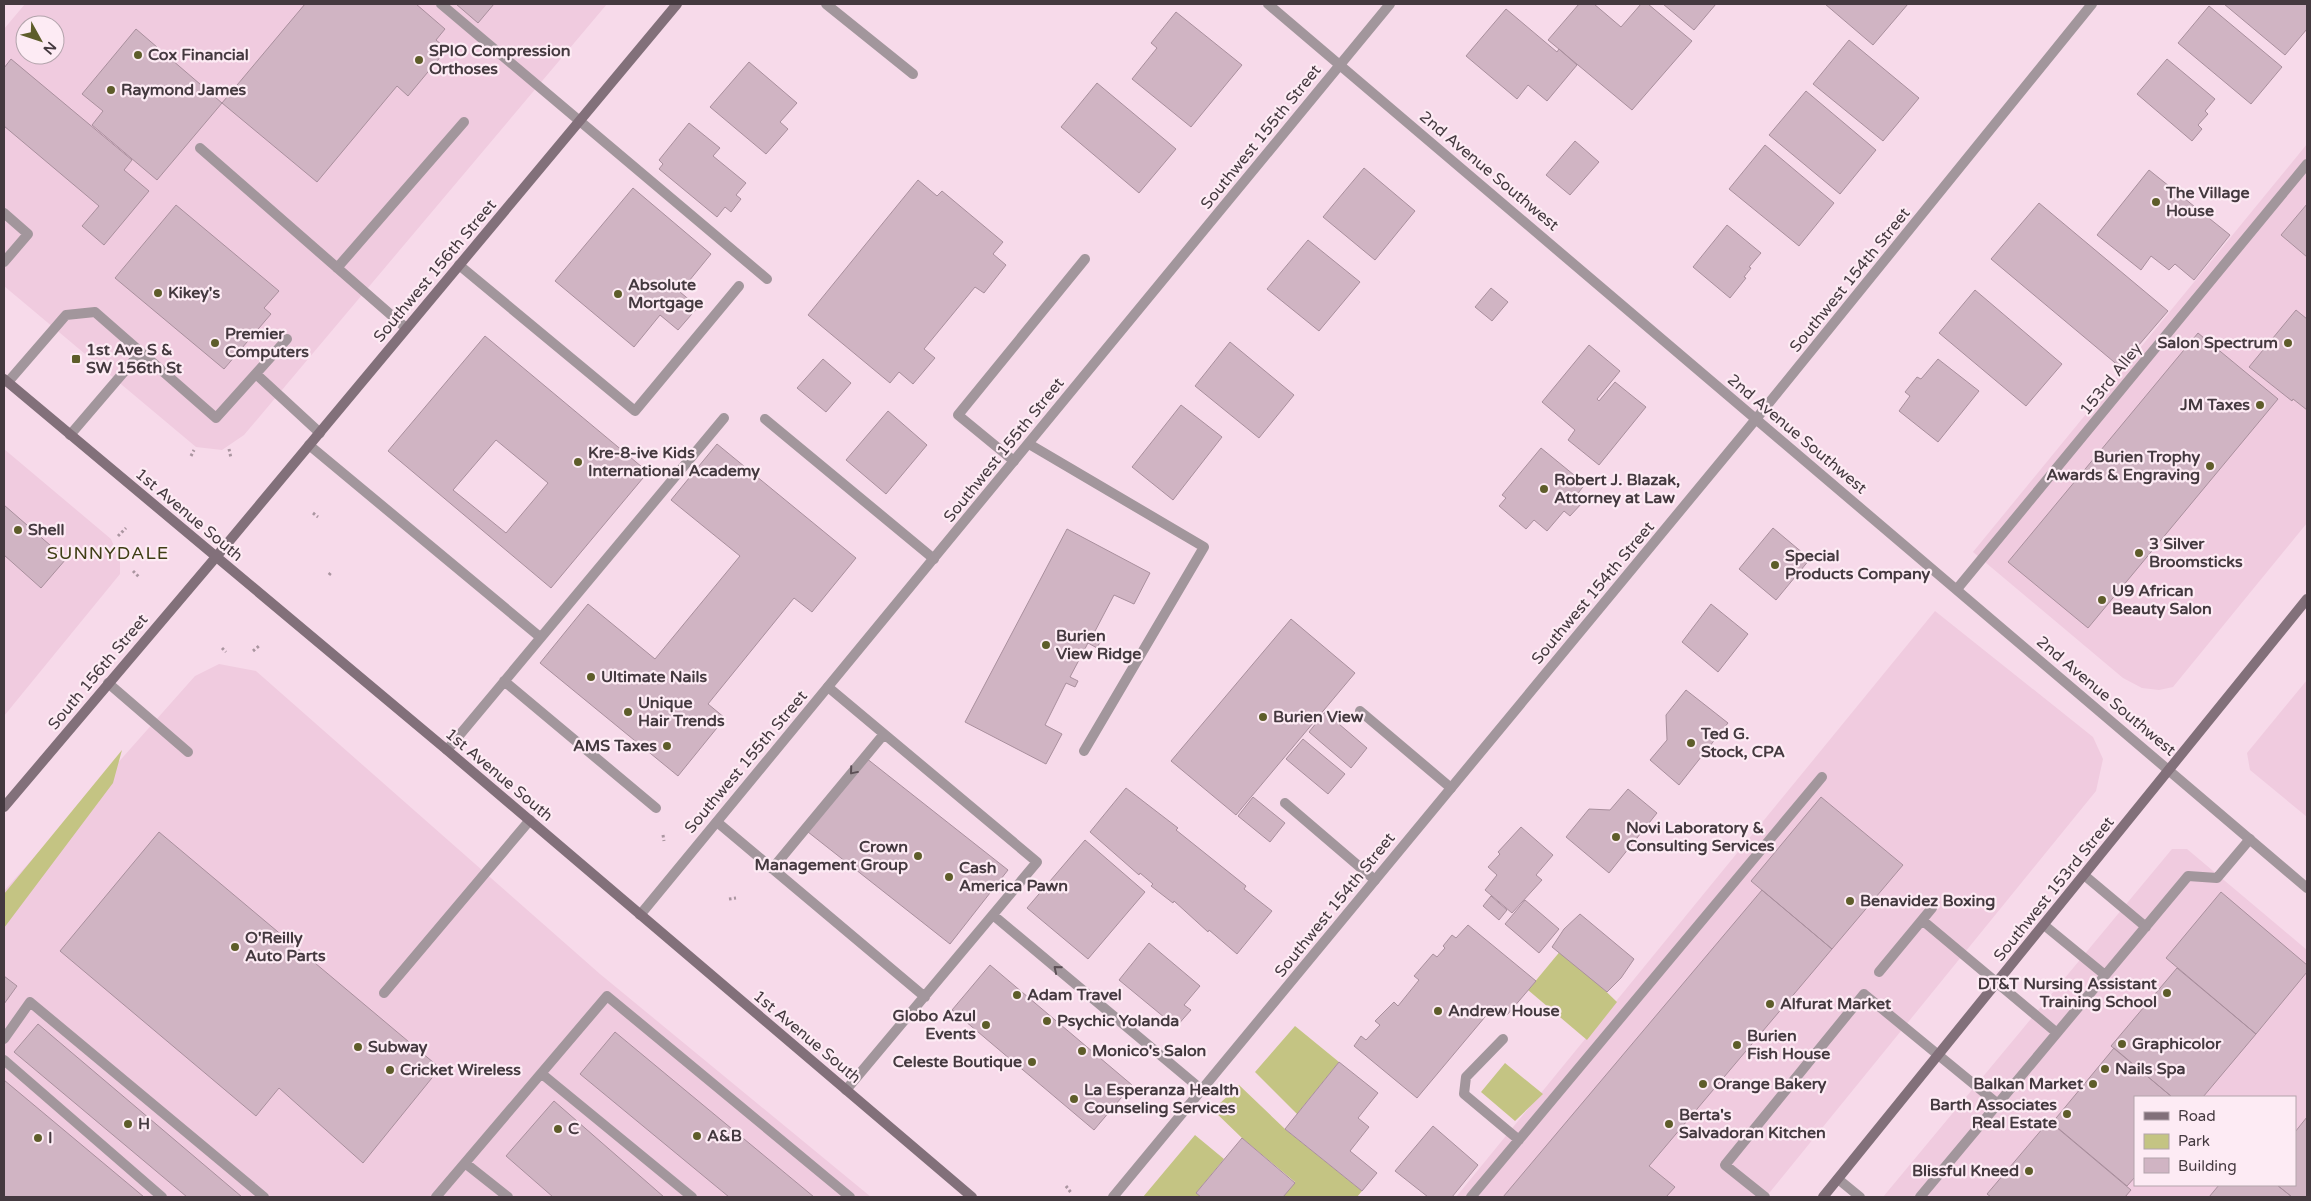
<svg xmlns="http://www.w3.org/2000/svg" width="2311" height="1201" viewBox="0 0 2311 1201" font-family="'Varela Round',sans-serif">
  <rect width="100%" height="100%" fill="#f7daea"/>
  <path fill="#f0cbdf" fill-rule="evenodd" d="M25,4H607L244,435L222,450L196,447L4,286V29ZM25,25H55V55H25Z
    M2307,144V523L2173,687L2159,690L2142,688L2123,678L1973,552Z
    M4,449L111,539L120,561V574L4,716Z
    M1935,611L2093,737L2103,759L2096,791L1766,1197H1456Z
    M219,664L256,671L600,974L871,1197H4V891L195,676Z
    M2307,680V817L2250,770L2247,753Z
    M2172,849H2187L2307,950V1197H1883ZM2135,1097H2295V1185H2135Z"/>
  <path fill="#c4c483" d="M122,750L113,783L4,928V894Z
    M1562,949L1617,1002L1587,1040L1528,990Z
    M1295,1026L1339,1062L1297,1114L1255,1072Z
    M1505,1063L1543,1094L1515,1121L1481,1092Z
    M1239,1085L1285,1129L1362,1191L1357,1197H1283L1295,1182L1242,1138L1213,1110Z
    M1195,1135L1224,1159L1196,1193L1201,1197H1143Z"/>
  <path fill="#d0b4c3" stroke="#a98f9d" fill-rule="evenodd" d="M305,4H416L445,29L436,40L447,49L408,96L397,86L317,182L222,103Z
    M456,4H494L478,23Z
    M1579,4H1594L1621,27L1641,4H1648L1692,41L1632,110L1548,40Z
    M1663,4H1716L1694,30Z
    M1825,4H1908L1873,45Z
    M2224,4H2307V29L2285,55Z
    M2209,6L2282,67L2251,104L2178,43Z
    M1506,9L1557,52L1559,49L1577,65L1547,101L1528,85L1517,99L1466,56Z
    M1176,12L1242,65L1191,127L1132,79L1157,48L1151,43Z
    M136,29L222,103L157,180L92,125L103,111L82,94Z
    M1849,40L1919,98L1883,141L1813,84Z
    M11,59L132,160L124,170L149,191L104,245L82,226L99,206L4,126V68Z
    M2167,59L2215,99L2205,111L2208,114L2198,125L2202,129L2192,141L2137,94Z
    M749,62L797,103L780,122L788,129L766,154L710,107Z
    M1097,83L1176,149L1139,193L1061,127Z
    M1806,91L1876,150L1840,194L1769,135Z
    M689,123L720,148L713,156L746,183L736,195L741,199L731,212L725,207L717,217L659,169L663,164L659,160Z
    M1575,141L1599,162L1570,195L1546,175Z
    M1765,145L1834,203L1799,246L1729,189Z
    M1364,168L1415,211L1375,260L1323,217Z
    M2149,170L2230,235L2194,280L2175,264L2169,270L2151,256L2141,270L2097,235Z
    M918,180L937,196L942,191L1003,242L993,254L1006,265L984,293L975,287L924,349L935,358L913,384L899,372L890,383L808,315Z
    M633,188L711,254L680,292L698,307L678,330L660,315L634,347L555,281Z
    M2039,203L2168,311L2120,367L1991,259Z
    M2307,204V257L2281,235Z
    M176,205L279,291L264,308L271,314L224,369L115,278Z
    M1727,225L1761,253L1749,267L1751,268L1744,277L1746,278L1730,298L1693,267Z
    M1308,240L1360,282L1319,331L1267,289Z
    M1491,288L1508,302L1492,321L1475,307Z
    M1975,290L2062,364L2026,406L1939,333Z
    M2296,310L2307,319V410L2293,399L2292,401L2249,367Z
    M2198,333L2278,399L2088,628L2008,562Z
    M485,336L648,472L551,588L388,451ZM496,440L548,483L506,533L453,490Z
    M1230,342L1294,395L1259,438L1195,386Z
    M1589,345L1620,371L1597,399L1599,401L1615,382L1646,407L1599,465L1568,440L1575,430L1542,402Z
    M823,359L851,383L826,412L797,388Z
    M1938,359L1979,391L1938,442L1899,411L1910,396L1905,392L1917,377L1921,379Z
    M1181,405L1222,437L1173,500L1132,467Z
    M888,411L927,445L886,494L846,460Z
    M717,444L856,558L812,612L794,598L708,704L725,718L678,776L540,663L588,604L655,659L740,556L671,500Z
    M1541,448L1585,484L1576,496L1583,502L1570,516L1564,511L1547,531L1534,520L1526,529L1499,506L1506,498L1502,495Z
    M4,505L66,559L41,588L4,555Z
    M1773,528L1810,559L1776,600L1739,569Z
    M1067,529L1150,573L1134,604L1114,595L1093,635L1101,640L1097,648L1088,643L1070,677L1078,681L1075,687L1066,683L1045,725L1062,734L1046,764L965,722Z
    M1711,604L1748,634L1718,672L1682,642Z
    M1291,619L1355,673L1236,815L1171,761Z
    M1686,690L1728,723L1679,785L1650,760L1667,740L1666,715Z
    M1325,712L1367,748L1351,768L1309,732Z
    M1303,739L1345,774L1328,794L1286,759Z
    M866,758L1008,870L950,944L808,832Z
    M1126,788L1178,828L1176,830L1246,886L1244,889L1272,911L1237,954L1209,930L1208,932L1174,901L1173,903L1151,886L1153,884L1140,873L1139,875L1090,832Z
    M1628,789L1657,813L1609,873L1566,837L1589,809L1610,810Z
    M1253,797L1285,823L1270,842L1238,816Z
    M1821,797L1903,865L1832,949L1751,881Z
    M1521,827L1553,855L1536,875L1542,880L1512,913L1485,890L1497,875L1488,867L1500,854L1498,852Z
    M159,832L440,1068L363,1163L279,1088L256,1116L60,951Z
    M1085,840L1145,892L1088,959L1027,908Z
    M1762,890L1832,949L1649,1166L1675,1187L1666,1197H1503Z
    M2221,892L2307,965V972L2256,1034L2166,958Z
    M1491,896L1507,910L1499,920L1483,906Z
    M1525,900L1559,929L1539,953L1505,924Z
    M1580,914L1634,959L1621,978L1607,992L1552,947L1564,929Z
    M1468,925L1536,981L1507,1015L1495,1005L1417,1098L1354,1046L1361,1036L1366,1040L1380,1025L1375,1021L1394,1002L1398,1006L1419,980L1414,976L1433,954L1437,957L1445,948L1443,946L1452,935L1456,938Z
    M1149,943L1200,986L1184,1005L1191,1010L1176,1027L1119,980Z
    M990,965L1132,1085L1094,1130L952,1010Z
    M2177,968L2256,1034L2203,1097H2172L2111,1046Z
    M4,976L17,986L4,1004Z
    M38,1024L242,1197H187L14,1052Z
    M615,1032L814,1197H729L580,1074Z
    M2114,1048L2172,1097H2135V1177L2127,1186L2052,1123Z
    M1339,1062L1378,1093L1358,1118L1369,1127L1350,1151L1377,1173L1362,1191L1285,1129Z
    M4,1080L144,1197H4Z
    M554,1101L664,1197H553L506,1156Z
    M2307,1117V1197H2292L2277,1185H2295V1132Z
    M2049,1121L2131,1190L2125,1197H1991L1987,1194Z
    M1433,1126L1478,1165L1452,1197H1428L1395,1171Z
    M1242,1138L1295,1183L1283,1197H1201L1196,1193Z
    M2219,1185H2277L2292,1197H2209Z"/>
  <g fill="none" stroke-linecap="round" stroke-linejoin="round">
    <path stroke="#aa95a0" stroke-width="3" stroke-dasharray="2.5 2.5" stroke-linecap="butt" d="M229,449L231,458
      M191,456L194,450
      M313,513L318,517
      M118,536L126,528
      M133,571L139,577
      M329,575L332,571
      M222,648L226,652
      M253,651L259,646
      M663,835L664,841
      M729,899L736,898
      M1066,1186L1072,1194"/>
    <path stroke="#a2969c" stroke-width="10" d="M441,4L767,279
      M826,4L913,74
      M200,148L406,328
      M4,213L28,234L4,262
      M459,265L635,411L739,286
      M337,268L464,122
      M256,374L320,433
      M8,382L66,315L95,312L216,418L287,339
      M765,419L934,559
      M70,435L141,352
      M1029,444L1204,547L1084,751
      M309,445L540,637
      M1014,461L958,415L1085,259
      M1957,589L2307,164
      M504,681L656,808
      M108,683L188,752
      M828,687L1037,862L846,1090
      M1360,711L1451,788
      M447,750L724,418
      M1285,803L1375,880
      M717,822L925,997
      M772,869L884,734
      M2084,875L2146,927
      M993,915L1202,1090
      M1922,920L2057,1033
      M2044,925L2105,975
      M1879,972L1932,908
      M384,993L530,820
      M4,1039L30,1002L264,1197
      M1503,1039L1466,1077L1464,1094L1519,1140
      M4,1060L162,1197
      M542,1074L692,1197
      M465,1163L508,1197
      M1838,1179L1860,1197
      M436,1197L607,996L850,1197
      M1471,1197L1822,777
      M1765,1197L1725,1165L1864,994L1998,1104
      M1920,1197L2188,876L2217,878L2250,839"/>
    <path stroke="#a2969c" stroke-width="10" d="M1268,4L2307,888
      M640,915L1390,4
      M1113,1197L1756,419L2092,4"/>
    <path stroke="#82707a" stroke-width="10" d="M4,379L447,750L972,1197
      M4,807L216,557L677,4
      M1823,1197L2307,599"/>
  </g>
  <defs><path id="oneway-chevron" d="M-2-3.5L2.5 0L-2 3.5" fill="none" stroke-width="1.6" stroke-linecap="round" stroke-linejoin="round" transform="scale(1.25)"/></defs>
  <g stroke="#5c5056">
    <use href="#oneway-chevron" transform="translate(853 771) rotate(130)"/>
    <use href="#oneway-chevron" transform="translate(1057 969) rotate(-140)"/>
  </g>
  <g fill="#5e5d2a" stroke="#fdebf4" stroke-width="2">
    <circle cx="138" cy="55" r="5"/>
    <circle cx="419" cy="60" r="5"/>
    <circle cx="111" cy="90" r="5"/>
    <circle cx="2156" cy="202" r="5"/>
    <circle cx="158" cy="293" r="5"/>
    <circle cx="618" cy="294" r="5"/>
    <circle cx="215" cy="343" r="5"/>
    <circle cx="2288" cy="343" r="5"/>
    <rect x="71" y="354" width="10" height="10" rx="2.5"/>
    <circle cx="2260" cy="405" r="5"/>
    <circle cx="578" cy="462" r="5"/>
    <circle cx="2210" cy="466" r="5"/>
    <circle cx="1544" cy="489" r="5"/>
    <circle cx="18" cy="530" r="5"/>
    <circle cx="2139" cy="553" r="5"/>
    <circle cx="1775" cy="565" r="5"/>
    <circle cx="2102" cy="600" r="5"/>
    <circle cx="1046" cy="645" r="5"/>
    <circle cx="591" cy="677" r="5"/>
    <circle cx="628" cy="712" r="5"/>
    <circle cx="1263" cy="717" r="5"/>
    <circle cx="1691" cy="743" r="5"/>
    <circle cx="667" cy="746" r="5"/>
    <circle cx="1616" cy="837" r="5"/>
    <circle cx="918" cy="856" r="5"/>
    <circle cx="949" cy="877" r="5"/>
    <circle cx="1850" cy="901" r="5"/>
    <circle cx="235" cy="947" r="5"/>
    <circle cx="2167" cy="993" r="5"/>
    <circle cx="1017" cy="995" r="5"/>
    <circle cx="1770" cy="1004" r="5"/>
    <circle cx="1438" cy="1011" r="5"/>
    <circle cx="1047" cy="1021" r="5"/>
    <circle cx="986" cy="1025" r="5"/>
    <circle cx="2122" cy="1044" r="5"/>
    <circle cx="1737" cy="1045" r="5"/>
    <circle cx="358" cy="1047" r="5"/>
    <circle cx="1082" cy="1051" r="5"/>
    <circle cx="1032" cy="1062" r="5"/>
    <circle cx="2105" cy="1069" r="5"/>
    <circle cx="390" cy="1070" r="5"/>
    <circle cx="1703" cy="1084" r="5"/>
    <circle cx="2093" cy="1084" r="5"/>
    <circle cx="1074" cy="1099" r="5"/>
    <circle cx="2067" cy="1114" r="5"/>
    <circle cx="128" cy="1124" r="5"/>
    <circle cx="1669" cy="1124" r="5"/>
    <circle cx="558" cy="1129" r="5"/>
    <circle cx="697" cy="1136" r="5"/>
    <circle cx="38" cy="1138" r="5"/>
    <circle cx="2029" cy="1171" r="5"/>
  </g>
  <g text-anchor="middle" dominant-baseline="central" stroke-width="4.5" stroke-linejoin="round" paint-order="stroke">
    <g font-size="16" font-weight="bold" fill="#44393f" stroke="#fdebf4" text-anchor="start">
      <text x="429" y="51">SPIO Compression<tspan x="429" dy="18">Orthoses</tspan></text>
      <text x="148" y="55">Cox Financial</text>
      <text x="121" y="90">Raymond James</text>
      <text x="2166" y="193">The Village<tspan x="2166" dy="18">House</tspan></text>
      <text x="628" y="285">Absolute<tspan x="628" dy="18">Mortgage</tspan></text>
      <text x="168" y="293">Kikey's</text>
      <text x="225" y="334">Premier<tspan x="225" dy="18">Computers</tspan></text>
      <text x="2278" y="343" text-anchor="end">Salon Spectrum</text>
      <text x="86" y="350">1st Ave S &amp;<tspan x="86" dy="18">SW 156th St</tspan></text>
      <text x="2250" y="405" text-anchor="end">JM Taxes</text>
      <text x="588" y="453">Kre-8-ive Kids<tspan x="588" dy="18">International Academy</tspan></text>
      <text x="2200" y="457" text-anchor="end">Burien Trophy<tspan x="2200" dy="18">Awards &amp; Engraving</tspan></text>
      <text x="1554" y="480">Robert J. Blazak,<tspan x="1554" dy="18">Attorney at Law</tspan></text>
      <text x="28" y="530">Shell</text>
      <text x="2149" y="544">3 Silver<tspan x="2149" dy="18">Broomsticks</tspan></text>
      <text x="1785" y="556">Special<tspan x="1785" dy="18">Products Company</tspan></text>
      <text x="2112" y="591">U9 African<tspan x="2112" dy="18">Beauty Salon</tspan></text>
      <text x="1056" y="636">Burien<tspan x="1056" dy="18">View Ridge</tspan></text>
      <text x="601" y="677">Ultimate Nails</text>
      <text x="638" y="703">Unique<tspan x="638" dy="18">Hair Trends</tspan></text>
      <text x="1273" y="717">Burien View</text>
      <text x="1701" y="734">Ted G.<tspan x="1701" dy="18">Stock, CPA</tspan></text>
      <text x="657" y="746" text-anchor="end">AMS Taxes</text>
      <text x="1626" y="828">Novi Laboratory &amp;<tspan x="1626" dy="18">Consulting Services</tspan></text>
      <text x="908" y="847" text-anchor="end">Crown<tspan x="908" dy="18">Management Group</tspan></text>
      <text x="959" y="868">Cash<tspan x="959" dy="18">America Pawn</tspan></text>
      <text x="1860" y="901">Benavidez Boxing</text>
      <text x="245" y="938">O'Reilly<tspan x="245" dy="18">Auto Parts</tspan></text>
      <text x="2157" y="984" text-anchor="end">DT&amp;T Nursing Assistant<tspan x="2157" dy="18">Training School</tspan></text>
      <text x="1027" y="995">Adam Travel</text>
      <text x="1780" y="1004">Alfurat Market</text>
      <text x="1448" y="1011">Andrew House</text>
      <text x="976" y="1016" text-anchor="end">Globo Azul<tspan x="976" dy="18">Events</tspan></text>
      <text x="1057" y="1021">Psychic Yolanda</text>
      <text x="1747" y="1036">Burien<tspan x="1747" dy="18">Fish House</tspan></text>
      <text x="2132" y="1044">Graphicolor</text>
      <text x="368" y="1047">Subway</text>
      <text x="1092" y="1051">Monico's Salon</text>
      <text x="1022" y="1062" text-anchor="end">Celeste Boutique</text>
      <text x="2115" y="1069">Nails Spa</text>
      <text x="400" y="1070">Cricket Wireless</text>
      <text x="1713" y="1084">Orange Bakery</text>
      <text x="2083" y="1084" text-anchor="end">Balkan Market</text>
      <text x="1084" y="1090">La Esperanza Health<tspan x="1084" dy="18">Counseling Services</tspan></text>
      <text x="2057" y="1105" text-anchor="end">Barth Associates<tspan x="2057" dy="18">Real Estate</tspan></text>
      <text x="1679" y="1115">Berta's<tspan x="1679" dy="18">Salvadoran Kitchen</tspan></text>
      <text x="138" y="1124">H</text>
      <text x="568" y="1129">C</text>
      <text x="707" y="1136">A&amp;B</text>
      <text x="48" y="1138">I</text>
      <text x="2019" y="1171" text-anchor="end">Blissful Kneed</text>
    </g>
    <g font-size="16" fill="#44393f" stroke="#fdebf4">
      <text transform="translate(1261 137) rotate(-51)">Southwest 155th Street</text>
      <text transform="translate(1489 171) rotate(40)">2nd Avenue Southwest</text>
      <text transform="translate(435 271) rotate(-50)">Southwest 156th Street</text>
      <text transform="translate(1850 280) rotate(-51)">Southwest 154th Street</text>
      <text transform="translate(2111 379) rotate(-51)">153rd Alley</text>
      <text transform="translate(1797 434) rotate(40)">2nd Avenue Southwest</text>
      <text transform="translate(1004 450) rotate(-51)">Southwest 155th Street</text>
      <text transform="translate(189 515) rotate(40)">1st Avenue South</text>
      <text transform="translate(1593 593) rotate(-50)">Southwest 154th Street</text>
      <text transform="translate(98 672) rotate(-50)">South 156th Street</text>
      <text transform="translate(2106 696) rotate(40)">2nd Avenue Southwest</text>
      <text transform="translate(746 762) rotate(-50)">Southwest 155th Street</text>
      <text transform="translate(499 775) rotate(40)">1st Avenue South</text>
      <text transform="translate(2054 889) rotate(-51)">Southwest 153rd Street</text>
      <text transform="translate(1335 905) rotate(-51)">Southwest 154th Street</text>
      <text transform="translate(807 1037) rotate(40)">1st Avenue South</text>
    </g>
    <g font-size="18" letter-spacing="1" fill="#3f3e15" stroke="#fdebf4">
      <text x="108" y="553">SUNNYDALE</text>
    </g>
  </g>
  <rect width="2311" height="1201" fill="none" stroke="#44393f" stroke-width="10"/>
  <rect x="2134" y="1096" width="162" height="90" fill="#fdebf4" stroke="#b3a4ac"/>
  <rect x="2144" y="1112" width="25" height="8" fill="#82707a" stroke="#b3a4ac"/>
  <text x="2178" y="1121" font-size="15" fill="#44393f">Road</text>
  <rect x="2144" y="1134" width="25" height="15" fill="#c4c483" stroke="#b3a4ac"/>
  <text x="2178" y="1146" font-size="15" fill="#44393f">Park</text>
  <rect x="2144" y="1158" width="25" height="15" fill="#d0b4c3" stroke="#b3a4ac"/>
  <text x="2178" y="1171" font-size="15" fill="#44393f">Building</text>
  <g transform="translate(40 40) rotate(130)"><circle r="24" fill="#fdebf4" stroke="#b3a4ac"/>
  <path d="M0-4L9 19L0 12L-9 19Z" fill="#5e5d2a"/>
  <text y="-8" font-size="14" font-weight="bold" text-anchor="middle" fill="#44393f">N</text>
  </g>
</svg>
